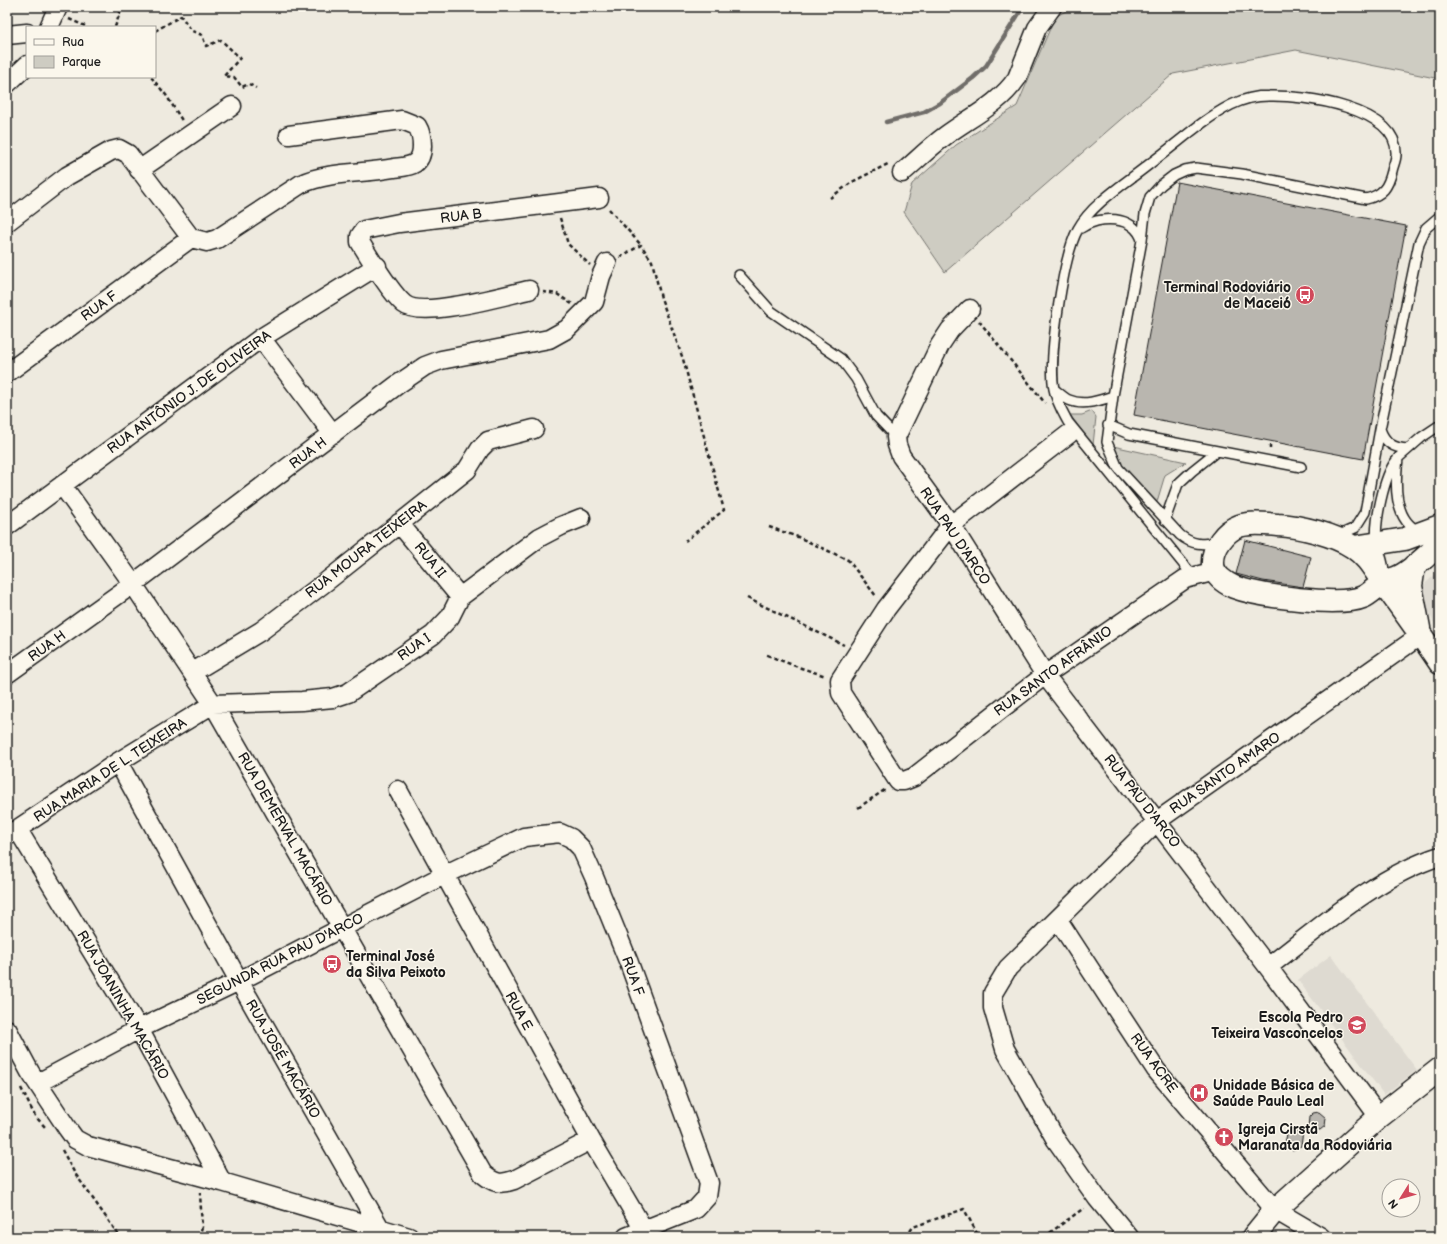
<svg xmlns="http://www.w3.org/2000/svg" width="1447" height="1244" viewBox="0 0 1447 1244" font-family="'Balsamiq Sans',sans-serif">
  <rect width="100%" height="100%" fill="#eeeadf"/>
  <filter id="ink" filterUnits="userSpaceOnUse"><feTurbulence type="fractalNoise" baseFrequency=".025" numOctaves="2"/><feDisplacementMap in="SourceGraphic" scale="8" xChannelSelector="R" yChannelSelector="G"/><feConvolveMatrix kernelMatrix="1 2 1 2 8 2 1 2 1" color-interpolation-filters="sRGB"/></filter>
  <g filter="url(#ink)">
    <path fill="#dedad1" d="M1440,570V634L1417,591Z
      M1331,955L1417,1070L1384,1095L1298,980Z"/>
    <path fill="#ceccc2" stroke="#75746f" d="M1073,7H1440V79L1296,50L1173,74L945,272L904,212L912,184L956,145L1017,106L1055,17Z
      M1092,411L1096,417L1093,445L1070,415H1082Z
      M1113,446L1186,462L1165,475L1156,505L1117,462Z"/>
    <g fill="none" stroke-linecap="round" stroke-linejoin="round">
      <path stroke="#6f6d69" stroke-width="4.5" d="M886,122L924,112L940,103L973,78L986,66L1023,7"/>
    </g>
    <path fill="#b9b6af" stroke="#1c1c1c" d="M1177,182L1406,226L1363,459L1134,415Z
      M1245,540L1311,557L1303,587L1263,581L1236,574Z
      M1319,1112L1326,1118L1325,1126L1320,1130L1308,1128L1309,1117L1313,1113Z
      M1292,1132H1303L1301,1146L1293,1150L1288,1148L1285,1142L1287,1135Z"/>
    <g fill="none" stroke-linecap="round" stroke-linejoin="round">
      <g stroke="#1c1c1c" stroke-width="12">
        <path id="service" d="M1081,228C1099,215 1134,215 1142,240
          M739,275L771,311L841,359L856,379L876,416L896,437
          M1054,389C1058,392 1064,398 1069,400C1083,406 1099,401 1113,396
          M1108,425L1129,434L1301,467
          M1380,429C1385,443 1393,448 1408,449
          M1165,520L1178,484L1192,471L1217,451
          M1420,532C1393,520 1395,483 1398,458L1422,437L1440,425
          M1337,536L1355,528L1365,512L1380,429L1419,243L1426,228L1440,216
          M1193,576L1068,422C1062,411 1056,401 1054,389C1048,359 1063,256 1078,229C1092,203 1129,181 1152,162C1178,143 1202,120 1231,105C1243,99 1256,96 1269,96C1302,95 1399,107 1396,155C1396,160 1393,166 1392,171C1388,187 1383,195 1366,199L1242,174L1196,168L1185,170L1174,175L1161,185L1150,197L1145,214L1142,240L1113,396L1107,442L1118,468L1180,535C1192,545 1203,545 1218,542
          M1384,576C1385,563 1379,554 1377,542C1374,523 1384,476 1396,461"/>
      </g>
      <g stroke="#1c1c1c" stroke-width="21">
        <path id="minor" d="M49,27L58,7
          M7,35L27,33
          M7,84L27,65
          M139,170L232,106
          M902,173C916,161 930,147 945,136C969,118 1000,104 1017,78L1037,28L1052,7
          M7,222L67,176L111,151L119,149L128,154L191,238
          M191,238L207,242L217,239L301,184C330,171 363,174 394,168C401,167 409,167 415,163C425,156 423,136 417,126L402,120L289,135
          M529,290C505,295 422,319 404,304C390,292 371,260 360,242V236L364,230L399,223L599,198
          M970,309L950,330L940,345L896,437L897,445L901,456L951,525L1045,675L1268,967L1379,1117
          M261,338L333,434
          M7,373L191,238
          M1069,434L951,525L886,609L840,680L841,693L898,781H904L914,777L1045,675L1185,579L1215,571
          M62,485L133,584L213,704L483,1174C494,1183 500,1185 514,1180L591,1140
          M399,523L460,597
          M7,526L261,338L377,266
          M193,672L261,631L327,581L467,470L480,449L488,441L534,429
          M7,674L133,584L397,385L425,366L441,360L549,339L567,329L594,302L601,276L607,263
          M118,762L239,981L380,1228
          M398,790L591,1140L644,1230
          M18,830L139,1029L222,1182
          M7,836L118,762L213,704L302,701L333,698L348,693L433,635L450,617L460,597L540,537L561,526L581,518
          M1058,920L1156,1070L1275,1210L1321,1237
          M1268,967C1322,926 1375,877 1440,856
          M7,1029L30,1072L67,1128L75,1139L88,1146L222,1182L409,1237
          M38,1083L139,1029L239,981L444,875L524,837L560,833L571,838L581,848L594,877L629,963L709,1183L707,1197L696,1209L626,1237
          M1129,1237L1097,1198L1056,1140L1005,1049L993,1008V993L1008,968L1157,821L1421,635"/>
      </g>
      <g stroke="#1c1c1c" stroke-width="25">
        <path id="tertiary" d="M1440,544C1427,555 1414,569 1400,576C1394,579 1388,580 1383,583C1376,587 1370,594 1363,597C1340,607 1258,596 1234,587C1225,583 1213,575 1213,564C1212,548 1225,531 1239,526C1251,522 1266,524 1278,525C1300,526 1335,535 1353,547C1367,556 1375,571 1384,584C1403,610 1422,636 1440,663
          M1354,547L1405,539L1440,526
          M1414,566L1411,586L1419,628
          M1253,1237L1275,1210L1379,1117L1440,1069"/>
      </g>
      <path stroke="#1c1c1c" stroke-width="2.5" stroke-dasharray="4 3" stroke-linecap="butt" d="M69,19L85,26
        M115,27L122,7
        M155,31L181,16L192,31L202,35L206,46L221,40L240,58L224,76L234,77L242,87L249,84L256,88
        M151,77L166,95L183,122
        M830,198L852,182L888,164
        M609,209L641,245
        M560,218L568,244L590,265
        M620,257L641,245L652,261L661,298L683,359L724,510L685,541
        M543,292L557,294L572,304
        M979,321L1045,403
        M1270,449V442
        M769,527L798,537L848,560L876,596
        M747,598L844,645
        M767,655L798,667L826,676
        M858,808L886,789
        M21,1088L35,1116L45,1127
        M62,1150L74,1172L120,1237
        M7,1234L16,1237
        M113,1237L120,1236
        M199,1237L202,1227L200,1193
        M906,1237L913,1227L964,1209L979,1237
        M1044,1237L1084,1208"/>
      <use href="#service" stroke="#fbf7ec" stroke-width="9"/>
      <use href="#minor" stroke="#fbf7ec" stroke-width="18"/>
      <use href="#tertiary" stroke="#fbf7ec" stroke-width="22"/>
    </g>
  </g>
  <defs>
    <g id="bus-disc" transform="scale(1)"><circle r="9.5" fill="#d1495b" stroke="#fbf7ec"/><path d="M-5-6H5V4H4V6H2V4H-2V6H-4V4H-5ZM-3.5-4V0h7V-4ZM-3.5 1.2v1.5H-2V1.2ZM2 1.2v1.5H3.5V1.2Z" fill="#fff"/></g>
    <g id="school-disc" transform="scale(1)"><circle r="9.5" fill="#d1495b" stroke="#fbf7ec"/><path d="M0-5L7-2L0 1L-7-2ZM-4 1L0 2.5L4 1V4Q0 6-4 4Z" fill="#fff"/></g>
    <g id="hospital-disc" transform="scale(1)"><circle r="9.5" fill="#d1495b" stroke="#fbf7ec"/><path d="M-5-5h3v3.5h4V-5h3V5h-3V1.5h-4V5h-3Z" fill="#fff"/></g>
    <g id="church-disc" transform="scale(1)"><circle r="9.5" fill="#d1495b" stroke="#fbf7ec"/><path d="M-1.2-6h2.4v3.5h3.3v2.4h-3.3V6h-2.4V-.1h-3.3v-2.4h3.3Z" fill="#fff"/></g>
  </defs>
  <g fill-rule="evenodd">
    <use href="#bus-disc" x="1305" y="295"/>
    <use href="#bus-disc" x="332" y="964"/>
    <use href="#school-disc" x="1357" y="1025"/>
    <use href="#hospital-disc" x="1199" y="1093"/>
    <use href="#church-disc" x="1224" y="1137"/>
  </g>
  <g text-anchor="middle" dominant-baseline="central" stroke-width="3" stroke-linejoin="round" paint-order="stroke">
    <g font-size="14" fill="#1c1c1c" stroke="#fbf7ec">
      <text transform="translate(461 216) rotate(-7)">RUA B</text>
      <text transform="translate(99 306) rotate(-36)">RUA F</text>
      <text transform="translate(189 392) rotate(-36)">RUA ANTÔNIO J. DE OLIVEIRA</text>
      <text transform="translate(308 453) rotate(-37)">RUA H</text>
      <text transform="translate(955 536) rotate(56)">RUA PAU D'ARCO</text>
      <text transform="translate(366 549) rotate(-38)">RUA MOURA TEIXEIRA</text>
      <text transform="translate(430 560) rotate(51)">RUA II</text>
      <text transform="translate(47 646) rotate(-36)">RUA H</text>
      <text transform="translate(414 647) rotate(-35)">RUA I</text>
      <text transform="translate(1053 671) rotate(-36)">RUA SANTO AFRÂNIO</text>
      <text transform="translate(110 770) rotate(-33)">RUA MARIA DE L. TEIXEIRA</text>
      <text transform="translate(1225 773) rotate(-35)">RUA SANTO AMARO</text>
      <text transform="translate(1142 801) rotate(52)">RUA PAU D'ARCO</text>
      <text transform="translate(285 829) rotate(60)">RUA DEMERVAL MACÁRIO</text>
      <text transform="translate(280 959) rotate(-27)">SEGUNDA RUA PAU D'ARCO</text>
      <text transform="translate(633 976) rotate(70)">RUA F</text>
      <text transform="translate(123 1005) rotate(60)">RUA JOANINHA MACÁRIO</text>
      <text transform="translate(519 1011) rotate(61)">RUA E</text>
      <text transform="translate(283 1059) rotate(60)">RUA JOSÉ MACÁRIO</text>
      <text transform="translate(1154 1063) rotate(54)">RUA ACRE</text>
    </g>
    <g font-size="14" font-weight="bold" fill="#1c1c1c" stroke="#fbf7ec" text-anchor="start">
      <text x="1291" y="287" text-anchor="end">Terminal Rodoviário<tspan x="1291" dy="16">de Maceió</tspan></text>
      <text x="346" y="956">Terminal José<tspan x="346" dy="16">da Silva Peixoto</tspan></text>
      <text x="1343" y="1017" text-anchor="end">Escola Pedro<tspan x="1343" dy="16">Teixeira Vasconcelos</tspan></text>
      <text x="1213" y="1085">Unidade Básica de<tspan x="1213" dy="16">Saúde Paulo Leal</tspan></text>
      <text x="1238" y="1129">Igreja Cirstã<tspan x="1238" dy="16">Maranata da Rodoviária</tspan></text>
    </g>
  </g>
  <rect width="1447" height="1244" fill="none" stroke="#fbf7ec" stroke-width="24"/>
  <rect x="12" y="12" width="1423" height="1220" fill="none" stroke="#1c1c1c" stroke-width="1.5" filter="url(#ink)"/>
  <rect x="26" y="26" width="130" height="52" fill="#fbf7ec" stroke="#a29f99"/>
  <rect x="34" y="39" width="20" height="6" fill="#fbf7ec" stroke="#a29f99"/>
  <text x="62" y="46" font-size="12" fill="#1c1c1c">Rua</text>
  <rect x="34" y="56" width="20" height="12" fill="#ceccc2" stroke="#a29f99"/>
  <text x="62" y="66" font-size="12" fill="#1c1c1c">Parque</text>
  <g transform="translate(1401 1198) rotate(233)"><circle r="19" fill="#fbf7ec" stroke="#a29f99"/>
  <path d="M0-3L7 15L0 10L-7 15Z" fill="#d1495b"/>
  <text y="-6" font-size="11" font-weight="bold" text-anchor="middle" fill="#1c1c1c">N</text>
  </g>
</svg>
